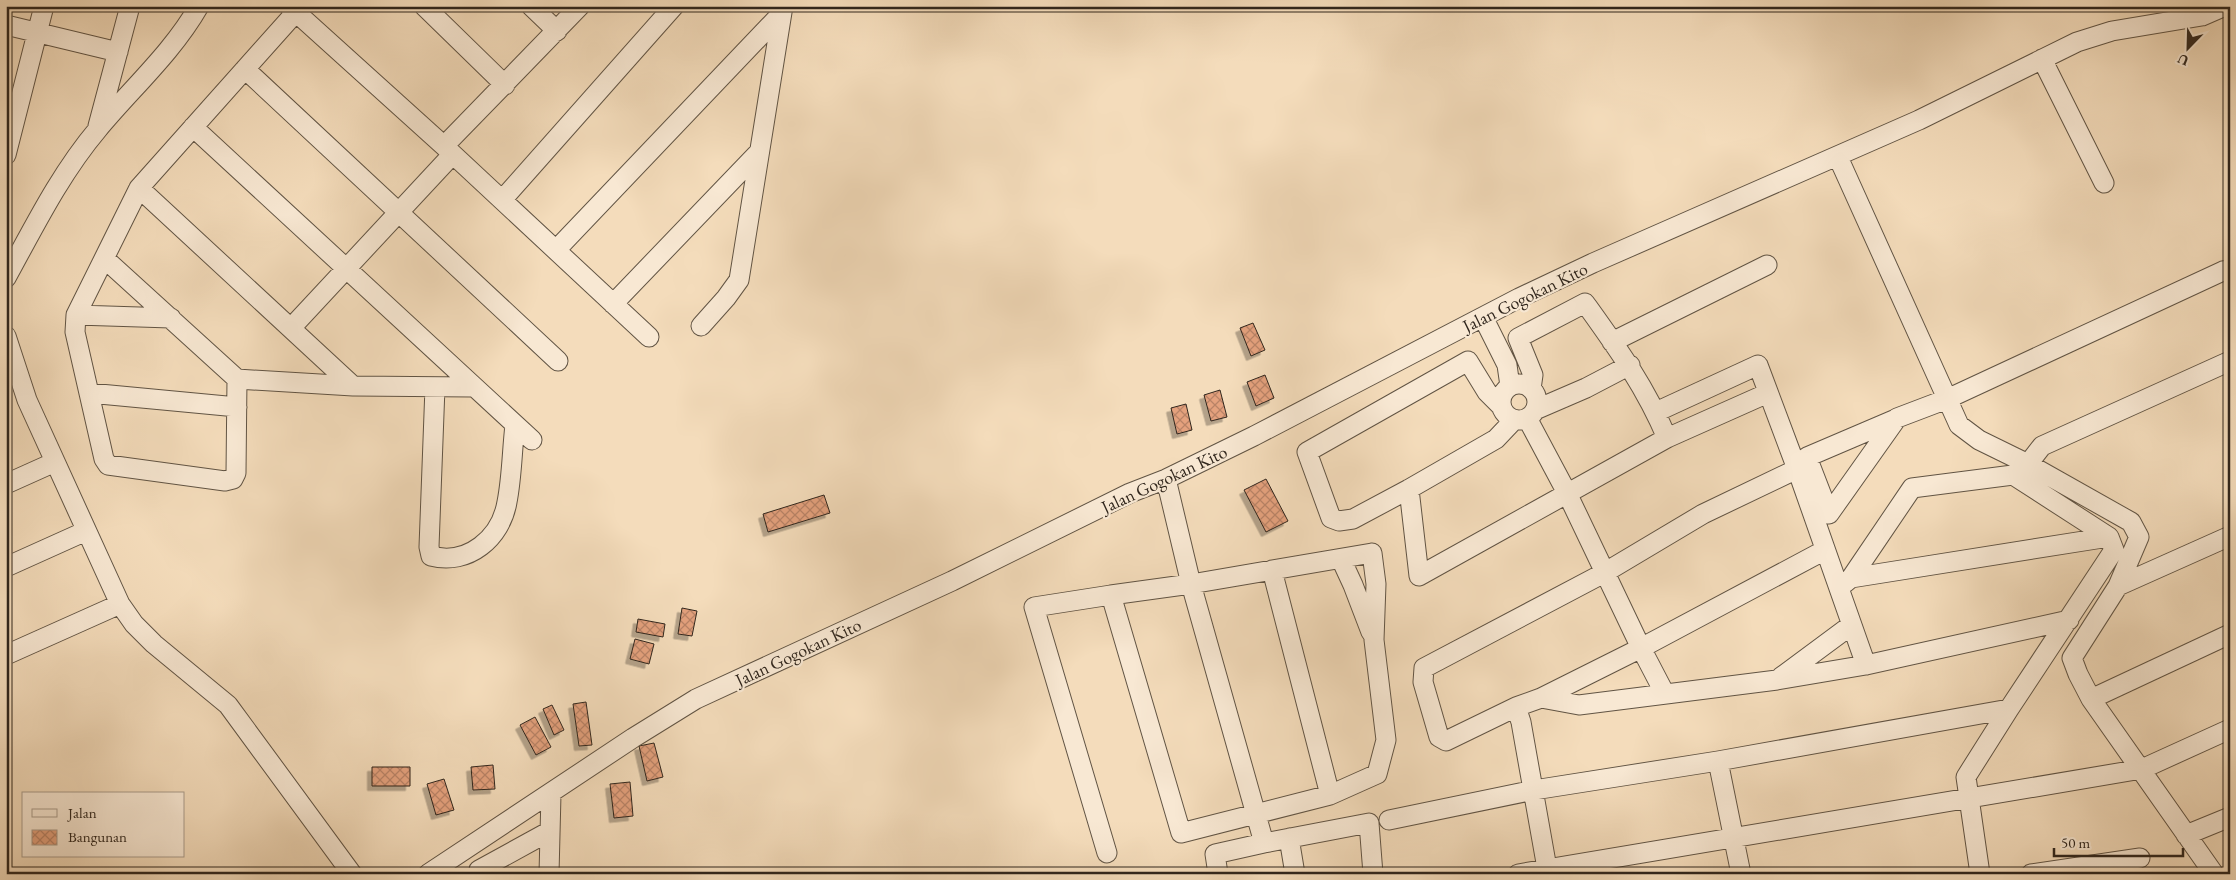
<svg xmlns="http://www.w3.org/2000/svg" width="2236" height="880" viewBox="0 0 2236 880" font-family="'EB Garamond',serif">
  <defs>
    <pattern id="building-cross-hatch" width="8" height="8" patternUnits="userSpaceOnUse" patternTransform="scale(1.25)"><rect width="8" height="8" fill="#e4a17d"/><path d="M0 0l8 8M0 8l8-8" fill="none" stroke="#b98366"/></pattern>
    <filter id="shadow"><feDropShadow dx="-4.5" dy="4.5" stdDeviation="0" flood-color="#0004"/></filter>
  </defs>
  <rect width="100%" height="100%" fill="#f4dcbb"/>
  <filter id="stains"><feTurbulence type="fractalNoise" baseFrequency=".004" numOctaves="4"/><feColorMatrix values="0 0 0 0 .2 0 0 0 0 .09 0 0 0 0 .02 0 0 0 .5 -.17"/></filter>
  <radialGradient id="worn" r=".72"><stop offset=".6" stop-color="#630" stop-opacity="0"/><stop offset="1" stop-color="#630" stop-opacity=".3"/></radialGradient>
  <path fill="url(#building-cross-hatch)" stroke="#30261d" filter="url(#shadow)" d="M1253,323L1265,350L1251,356L1240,328Z
    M1265,375L1274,398L1256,406L1247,382Z
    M1220,390L1227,417L1211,421L1204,395Z
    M1186,404L1192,430L1177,434L1171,408Z
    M1266,479L1288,521L1266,532L1244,490Z
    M824,495L830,513L768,532L763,514Z
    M682,608L697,611L692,636L678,634Z
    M638,619L665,624L663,637L636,632Z
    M635,639L654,644L649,664L630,659Z
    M586,702L592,745L579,746L573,704Z
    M552,705L564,730L554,735L543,709Z
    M535,717L551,747L536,755L520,725Z
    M654,743L663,777L647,781L639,746Z
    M493,765L495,789L473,790L471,767Z
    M372,767H410V786H372Z
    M444,779L454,810L436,815L427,784Z
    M630,782L633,816L614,818L610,784Z"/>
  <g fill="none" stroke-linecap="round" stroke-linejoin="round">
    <g stroke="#615444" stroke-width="21">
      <path id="minor" d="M289,6L444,146L649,337
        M424,6L505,85
        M531,6L557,31
        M6,25L118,52
        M2042,59L2104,183
        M245,69L558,361
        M98,126L130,6
        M193,127L532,440
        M444,146L580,6
        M6,155L44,6
        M1838,157L1959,425L1979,440L2028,464L2131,522L2139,537L2118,586L2072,658L2078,674L2091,699L2214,874
        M139,188L353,386
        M502,200L674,6
        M556,250L781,14
        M105,259L237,379L236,473L233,479L225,481L108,465L104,459L75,332L76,315L139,188L296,12
        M6,278C34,227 60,174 98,129C132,88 172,53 199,6
        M613,304L758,153
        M76,315L171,318
        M1483,317L1507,365L1510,386
        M701,326L726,298L739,280L783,6
        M291,328L452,155
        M6,336L27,400L120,604L134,624L154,644L228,705L352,874
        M1612,342L1767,265
        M237,379L353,386L472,387
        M1501 402a18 18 0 1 1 36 0a18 18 0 1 1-36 0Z
        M435,387L429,547L431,556C468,566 501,538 507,502C512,477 512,450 515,425
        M89,393L237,407
        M1501,406L1487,392L1468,361L1307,452L1331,518L1339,521L1353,519L1409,489L1496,439L1514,420
        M1535,410L1586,388L1630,365
        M1656,412L1758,365L1797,469L1866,665
        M1527,418L1567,493L1641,648L1541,698L1516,707L1521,722L1548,874
        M1667,438L1768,393
        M2028,464L2042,446L2230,361
        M1166,479L1191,584L1264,843L1215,854L1218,874
        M6,484L55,462
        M1409,489L1419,576L1667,438C1645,386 1618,349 1585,303L1518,338L1533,375L1531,389
        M1829,514L1897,418L1947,399L2223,271L2230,270
        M1829,514L1807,457L1896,419
        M1341,559L1353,585L1371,632
        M6,567L86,531
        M1272,570L1330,795
        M1851,578L1912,488L2013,475L2109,537L2114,550L2009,709L1966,777L1980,874
        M1845,583L1851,578L2109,537
        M2118,586L2230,536
        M6,655L120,604
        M1781,677L1850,626
        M1665,694L1641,648L1825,550
        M1541,698L1579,705L1777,680L1866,665L2069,620
        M2091,699L2230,634
        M1516,707L1446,741L1439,737L1423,682L1424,668L1604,573L1703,514L1797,469
        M1718,761L1741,874
        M1389,820L1534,790L1718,761L2009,709
        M2186,835L2230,817
        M1289,838L1295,874
        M1264,843L1369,823L1373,874
        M1107,853L1034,607L1111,595L1181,833L1330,795L1377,774L1386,740L1374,640L1376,584L1372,553L1191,584L1111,595
        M428,874L633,738L696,699L952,581L1130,493L1166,479L1254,436L1519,298L1593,263L1919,120L2077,42L2112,31L2202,16L2225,6
        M479,874V870L550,831
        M549,874L551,794
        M1518,874L2142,769L2230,729
        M2031,874L2140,858"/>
    </g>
    <use href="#minor" stroke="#f8e8d3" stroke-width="19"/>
  </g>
  <g text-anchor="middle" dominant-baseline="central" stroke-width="4.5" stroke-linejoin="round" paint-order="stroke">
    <g font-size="18" fill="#30261d" stroke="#f8e8d3">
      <text transform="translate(1525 297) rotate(-26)">Jalan Gogokan Kito</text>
      <text transform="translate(1164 479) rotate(-25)">Jalan Gogokan Kito</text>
      <text transform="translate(798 652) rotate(-25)">Jalan Gogokan Kito</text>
    </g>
  </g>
  <rect width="2236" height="880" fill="none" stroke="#f4dcbb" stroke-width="25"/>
  <rect x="8" y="8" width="2221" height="865" fill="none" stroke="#30261d" stroke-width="2.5"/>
  <rect x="12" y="12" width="2211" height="855" fill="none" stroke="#30261d"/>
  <rect x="22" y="792" width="162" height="65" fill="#f8e8d3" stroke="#a89a8a"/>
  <rect x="32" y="809" width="25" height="8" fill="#f8e8d3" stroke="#a89a8a"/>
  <text x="68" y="818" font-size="15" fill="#30261d">Jalan</text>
  <rect x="32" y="830" width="25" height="15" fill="url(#building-cross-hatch)" stroke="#a89a8a"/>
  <text x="68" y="842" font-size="15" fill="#30261d">Bangunan</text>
  <g transform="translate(2188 48) rotate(203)" stroke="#f8e8d3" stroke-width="4" paint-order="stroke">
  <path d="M0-4L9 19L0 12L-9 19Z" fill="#30261d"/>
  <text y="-8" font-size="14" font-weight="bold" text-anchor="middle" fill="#30261d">U</text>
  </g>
  <path d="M2054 848v8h129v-8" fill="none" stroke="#30261d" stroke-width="2.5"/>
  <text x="2061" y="848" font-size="15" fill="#30261d" stroke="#f8e8d3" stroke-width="4" paint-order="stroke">50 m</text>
  <rect width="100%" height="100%" filter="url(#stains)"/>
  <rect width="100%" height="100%" fill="url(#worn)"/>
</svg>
